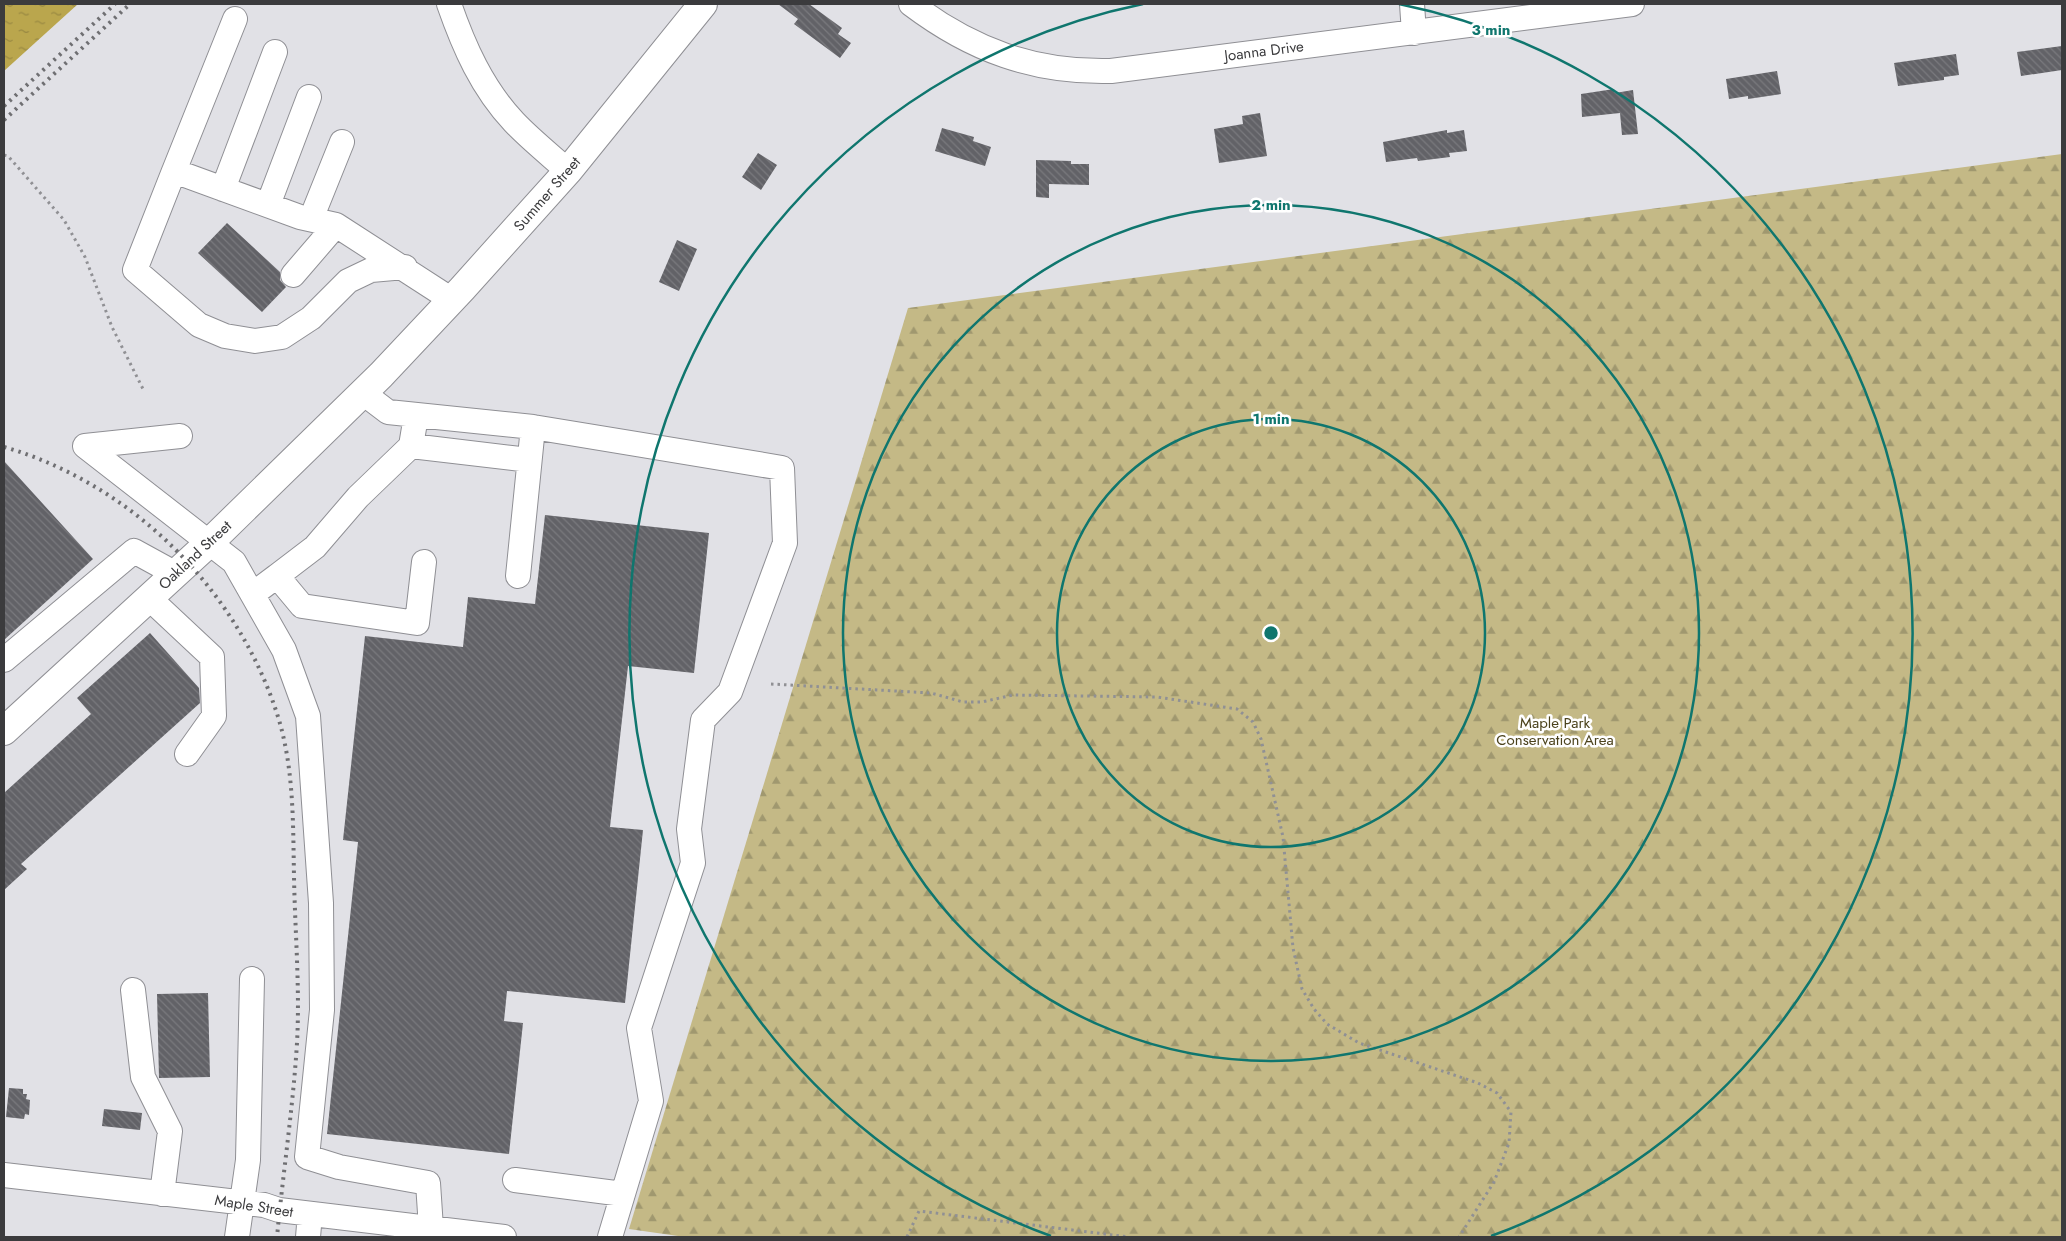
<svg xmlns="http://www.w3.org/2000/svg" width="2066" height="1241" viewBox="0 0 2066 1241" font-family="Jost,sans-serif">
  <defs>
    <pattern id="forest-firs" width="22" height="20" patternUnits="userSpaceOnUse" patternTransform="scale(1.25)"><rect width="22" height="20" fill="#c4b986"/><path d="M5 1l3.5 6h-7zM16 11l3.5 6h-7z" fill="#a0986f"/></pattern>
    <pattern id="water-ripples" width="26" height="14" patternUnits="userSpaceOnUse" patternTransform="scale(1.25)"><rect width="26" height="14" fill="#baa64d"/><path d="M2 4q2-2 4 0t4 0M15 11q2-2 4 0t4 0" fill="none" stroke="#988841"/></pattern>
    <pattern id="building-back-hatch" width="6" height="6" patternUnits="userSpaceOnUse" patternTransform="scale(1.25)"><rect width="6" height="6" fill="#626267"/><path d="M-1 5l2 2M0 0l6 6M5-1l2 2" fill="none" stroke="#7a7a7e"/></pattern>
  </defs>
  <rect width="100%" height="100%" fill="#e1e1e6"/>
  <path fill="url(#forest-firs)" d="M2062,154V1237H685L629,1229L908,308Z"/>
  <path fill="url(#water-ripples)" d="M4,4H78L4,71Z"/>
  <path fill="url(#building-back-hatch)" d="M778,4H809L842,28L838,34L851,43L840,58L794,24L798,19Z
    M2062,46V70L2021,76L2017,52Z
    M1956,54L1959,75L1944,77V80L1898,86L1894,63Z
    M1777,71L1781,94L1748,99V96L1729,99L1726,79Z
    M1614,89L1615,93L1633,90L1638,134L1622,135L1620,113L1582,117L1581,94Z
    M1260,113L1267,156L1219,163L1214,129L1243,124L1242,116Z
    M942,128L974,137L973,141L991,147L985,166L935,151Z
    M1447,130V133L1464,130L1467,151L1449,153L1450,157L1418,161L1417,158L1386,162L1383,142Z
    M758,153L777,165L761,190L742,177Z
    M1036,160L1071,161V164H1089V185L1049,184V198L1036,197Z
    M227,223L280,272V280L286,287L262,312L198,253Z
    M677,240L697,249L679,291L659,282Z
    M4,461L93,559L4,640Z
    M545,515L709,533L694,673L628,666L610,827L643,830L625,1003L507,991L504,1021L523,1023L509,1154L327,1134L358,842L343,840L365,636L463,647L468,597L535,604Z
    M150,633L199,688L200,703L21,864L27,869L4,890V793L91,714L77,698Z
    M208,993L210,1077L159,1078L157,994Z
    M9,1088L23,1089V1094H27L26,1099L30,1100L29,1115L25,1114L24,1119L6,1117Z
    M104,1109L142,1113L140,1130L102,1126Z"/>
  <g fill="none" stroke-linecap="round" stroke-linejoin="round">
    <g stroke="#8f8f94" stroke-width="26">
      <path id="minor" d="M449,4C464,47 482,88 514,122C530,139 550,155 568,171
        M911,4C972,50 1034,73 1111,71L1632,4
        M1412,4L1414,33
        M174,171L235,19
        M223,189L275,52
        M268,205L309,97
        M311,219L342,142
        M405,267L371,270L348,281L311,318L282,337L255,341L225,336L199,325L135,270L174,171L300,217L336,225L452,300
        M293,275L336,225
        M363,393L388,412L533,427L782,468L785,543L730,692L703,720L689,829L693,863L639,1028L651,1101L610,1237
        M180,436L85,446L234,562L284,650L308,716L321,903L322,1010L307,1157L339,1167L428,1183L431,1228
        M411,446L529,460
        M277,576L315,547L358,497L411,446L416,416
        M518,576L533,427
        M253,594L277,576L302,606L417,623L424,562
        M149,598L212,657L214,716L187,754
        M4,660L134,551L176,574
        M133,990L143,1077L170,1131L162,1194
        M4,1175L264,1205L279,1210L504,1237
        M515,1180L623,1194
        M237,1237L248,1160L252,979
        M308,1237L310,1214"/>
    </g>
    <g stroke="#8f8f94" stroke-width="30">
      <path id="major" d="M4,731L209,543L381,375L462,289L568,171L703,4"/>
    </g>
    <path stroke="#909094" stroke-width="3" stroke-dasharray="2.5 4" stroke-linecap="butt" d="M4,155L8,156L64,220L85,257L112,327L144,391
      M771,684L931,693L963,702H982L1013,695L1157,697L1237,709L1253,722L1261,739L1283,837L1293,948L1302,989L1314,1009L1327,1024L1359,1043L1478,1083L1497,1093L1511,1112L1509,1143L1494,1182L1459,1237
      M907,1237L919,1211L1129,1237"/>
    <use href="#minor" stroke="#fff" stroke-width="24"/>
    <use href="#major" stroke="#fff" stroke-width="28"/>
    <path stroke="#6f6f72" stroke-width="4" stroke-dasharray="2.5 5" stroke-linecap="butt" d="M4,106L115,4
      M4,120L130,4
      M4,447C133,484 240,592 279,720C294,771 293,824 294,877C295,932 300,988 297,1043C293,1108 283,1173 277,1237"/>
  </g>
  <g fill="none" stroke="#0f766e" stroke-width="2.5">
    <circle cx="1271" cy="633" r="214"/>
    <circle cx="1271" cy="633" r="428"/>
    <path d="M1051 1236A642 642 0 0 1 1143 4M1399 4A642 642 0 0 1 1491 1236"/>
  </g>
  <g text-anchor="middle" dominant-baseline="central" stroke-width="5" stroke-linejoin="round" paint-order="stroke">
    <g font-size="15" fill="#3b3b3d" stroke="#fff">
      <text transform="translate(1264 51) rotate(-7)">Joanna Drive</text>
      <text transform="translate(547 194) rotate(-49)">Summer Street</text>
      <text transform="translate(195 555) rotate(-43)">Oakland Street</text>
      <text transform="translate(254 1206) rotate(9)">Maple Street</text>
    </g>
    <g font-size="15" fill="#4c431d" stroke="#fff">
      <text x="1555" y="723">Maple Park<tspan x="1555" dy="17">Conservation Area</tspan></text>
    </g>
  </g>
  <circle cx="1271" cy="633" r="8" fill="#0f766e" stroke="#fff" stroke-width="2.5"/>
  <g font-size="15" text-anchor="middle" font-weight="bold" fill="#0f766e" stroke="#fff" stroke-width="5" stroke-linejoin="round" paint-order="stroke">
    <text x="1491" y="35">3 min</text>
    <text x="1271" y="210">2 min</text>
    <text x="1271" y="424">1 min</text>
  </g>
  <rect width="2066" height="1241" fill="none" stroke="#3b3b3d" stroke-width="10"/>
</svg>
